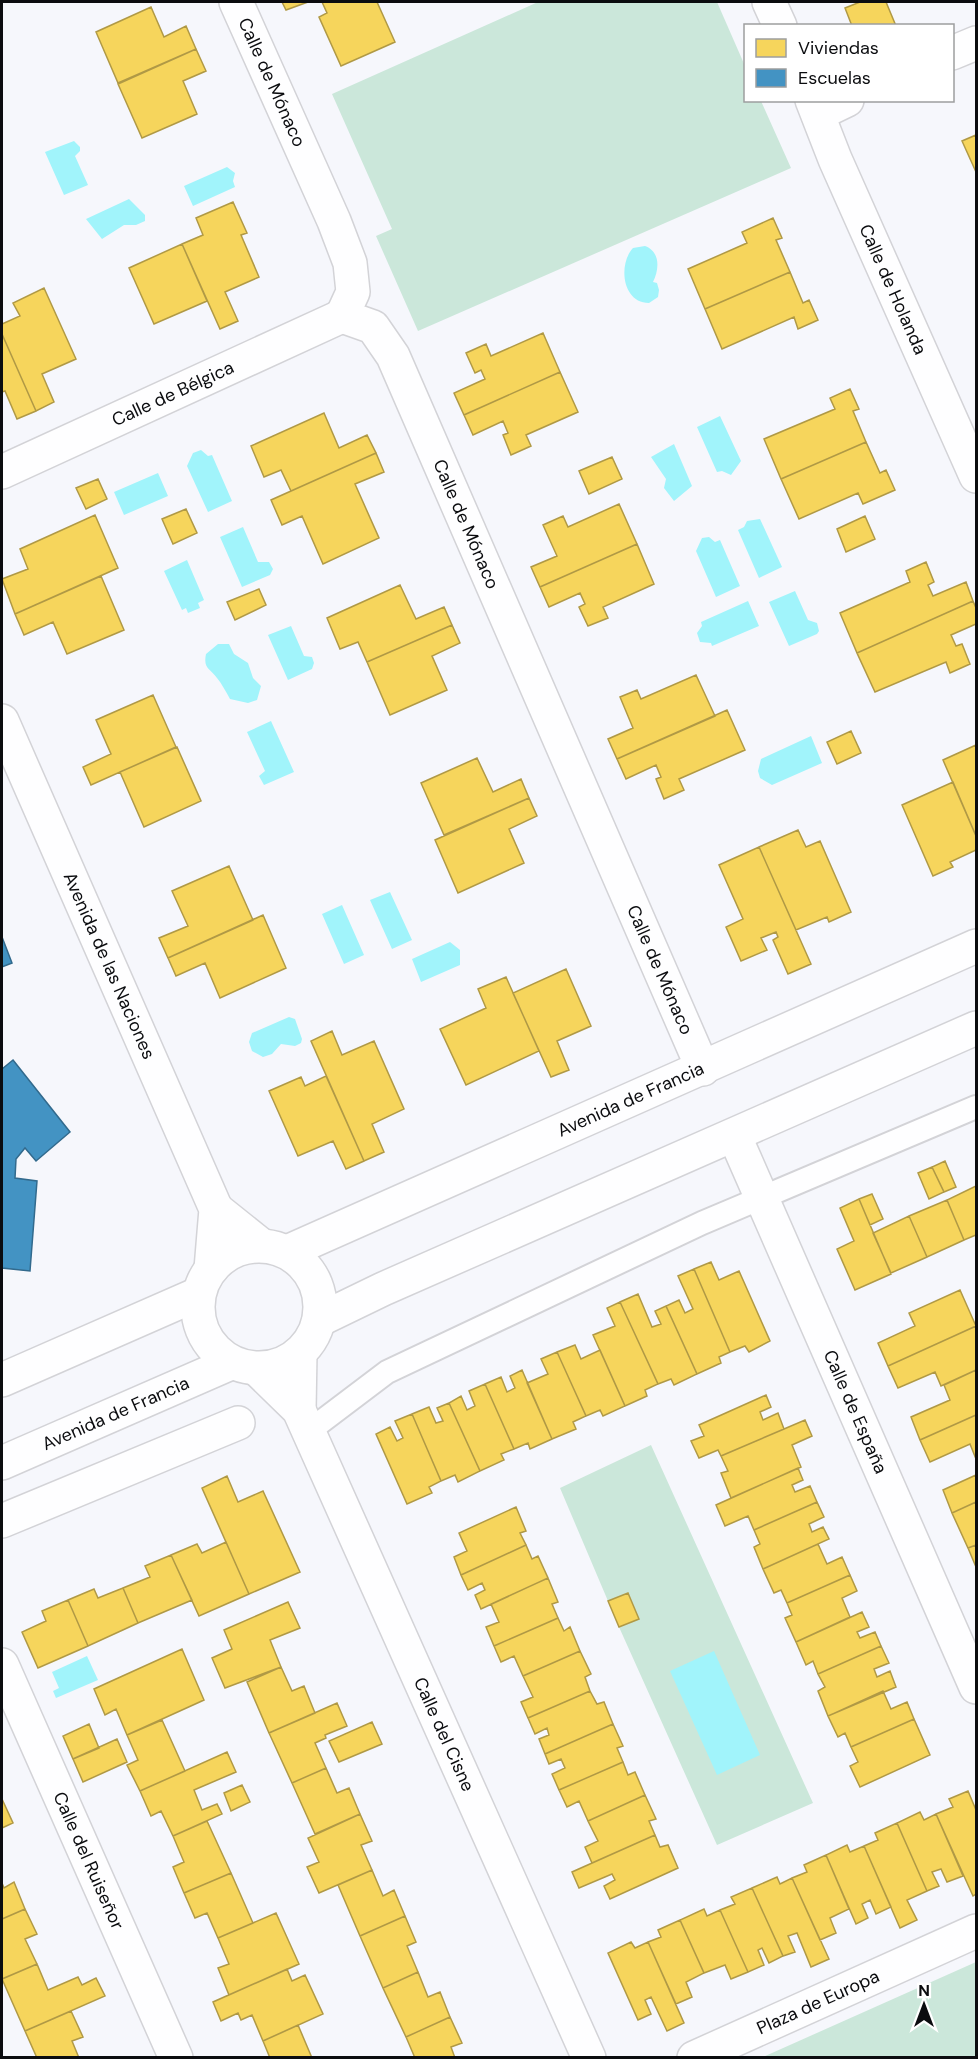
<svg xmlns="http://www.w3.org/2000/svg" width="978" height="2059" viewBox="0 0 978 2059" font-family="'DM Sans',sans-serif">
  <rect width="100%" height="100%" fill="#f6f7fc"/>
  <path fill="#cbe7da" d="M538,2H717L745,66L746,100L761,101L791,168L418,331L376,236L392,229L332,94Z
    M651,1445L813,1803L717,1845L619,1627L639,1619L628,1593L608,1601L560,1488Z
    M976,1962V2057H763Z"/>
  <path fill="#a1f4fb" d="M74,141L80,147V151L75,156L88,185L64,195L45,152Z
    M227,167L235,173L233,181L235,187L193,206L184,186Z
    M129,199L145,215V221L136,225H124L102,239L86,219Z
    M645,246C661,252 659,270 653,282L657,283L659,290L658,297L649,303C622,303 618,264 633,248Z
    M720,416L741,461L731,475L722,471L717,472L697,427Z
    M674,444L692,486L674,501L664,488L666,479L651,457Z
    M201,450L208,456L212,455L232,501L208,512L187,466L193,453Z
    M158,473L168,496L124,515L114,492Z
    M760,519L782,567L759,578L738,530L744,527L747,521Z
    M243,527L258,562H269L273,569L270,575L242,587L220,537Z
    M709,537L715,542L720,540L740,586L716,597L696,551L702,538Z
    M187,560L204,600L198,603L200,608L188,613L186,608L182,610L164,571Z
    M795,591L808,620L817,623L819,631L817,634L789,646L769,602Z
    M748,601L759,626L712,646L711,643L700,642L697,633L702,626L701,622Z
    M291,626L304,656L312,657L314,663L312,669L288,680L268,635Z
    M218,644H229L234,654L248,663L253,678L261,686L257,700L248,703L230,699C226,692 222,684 217,678C210,668 203,669 206,654Z
    M271,721L294,772L264,785L259,776L265,771L247,732Z
    M811,736L822,763L772,785L760,778L758,771L761,759Z
    M390,892L412,940L392,949L370,900Z
    M342,905L364,955L344,964L322,914Z
    M450,942L460,950V965L421,982L412,959Z
    M289,1017L295,1019L302,1039L301,1043L295,1046L281,1044L272,1054L263,1057L252,1051L249,1042L252,1033Z
    M714,1651L760,1755L717,1775L670,1671Z
    M87,1656L98,1680L56,1698L53,1691L59,1688L52,1672Z"/>
  <path fill="#f6d55c" stroke="#b09945" stroke-width="1.5" d="M282,2H308L286,10Z
    M322,2H377L395,42L341,66L319,17L327,13Z
    M860,2H886L896,26H852L845,8Z
    M151,7L164,37L186,26L196,49L118,83L96,32Z
    M196,49L206,71L183,81L197,114L142,138L118,84Z
    M976,135V172L962,141Z
    M233,202L247,233L241,235L259,277L225,292L238,321L220,329L182,244L203,235L196,218Z
    M773,218L782,238L776,240L790,272L705,309L688,269L747,243L742,232Z
    M182,244L207,301L154,324L129,268Z
    M790,272L803,303L809,300L818,320L798,329L794,317L722,349L705,309Z
    M44,288L76,359L42,374L54,402L36,411L2,334V324L20,316L13,303Z
    M543,333L560,372L464,415L454,393L485,379L481,370L475,373L466,353L486,344L491,356Z
    M2,334L36,411L17,419L5,391L2,392Z
    M560,372L578,412L526,435L531,446L511,455L503,435L508,433L503,421L473,435L464,415Z
    M850,389L859,409L853,411L866,442L781,479L764,439L835,409L830,398Z
    M324,413L339,448L367,435L376,453L291,491L281,470L264,477L251,446Z
    M866,442L880,473L886,470L895,490L863,504L858,493L799,519L781,479Z
    M376,453L384,472L355,484L379,538L323,564L302,516L282,525L271,500Z
    M612,457L622,479L589,494L579,471Z
    M98,479L107,499L86,509L76,488Z
    M619,504L637,544L540,587L531,567L557,556L543,525L563,516L568,527Z
    M186,509L197,533L173,544L162,519Z
    M95,515L118,568L15,614L2,579L28,569L20,549Z
    M865,516L875,539L846,552L837,529Z
    M637,544L654,584L603,607L608,618L588,626L579,607L585,604L580,593L549,607L540,587Z
    M926,562L934,582L928,585L933,596L966,582L973,601L857,653L840,613L910,582L906,571Z
    M101,576L124,630L67,654L53,622L24,635L15,614Z
    M400,585L416,619L444,607L452,625L367,662L358,642L340,649L327,618Z
    M259,589L266,605L235,620L227,602Z
    M973,601L976,608V624L951,635L956,646L962,644L970,664L950,673L946,662L875,692L857,653Z
    M452,625L460,643L432,656L447,690L390,715L367,662Z
    M696,675L715,716L617,759L608,739L633,728L620,697L637,690L641,699Z
    M153,695L176,747L91,785L83,767L111,754L96,720Z
    M727,710L745,750L679,779L684,790L664,799L656,779L661,777L656,765L626,779L617,759Z
    M851,731L861,753L837,764L827,742Z
    M976,745V836L943,760Z
    M177,747L201,801L144,827L120,772Z
    M477,758L493,792L521,779L529,798L444,835L421,783Z
    M953,782L976,836V850L950,862L953,867L933,876L902,805Z
    M529,798L537,816L509,829L524,863L458,893L435,840Z
    M798,830L806,847L820,841L851,912L829,922L827,917L796,930L759,847Z
    M759,847L811,964L788,974L773,940L778,937L776,932L761,938L767,950L741,961L726,927L743,919L719,865Z
    M229,866L253,920L168,958L159,938L188,926L172,891Z
    M263,915L286,968L220,998L205,963L176,976L168,958Z
    M566,969L591,1026L557,1041L569,1070L551,1077L513,993Z
    M506,977L539,1051L466,1085L440,1029L486,1008L478,989Z
    M332,1031L342,1055L374,1041L404,1109L372,1124L384,1152L364,1161L311,1041Z
    M326,1076L364,1161L346,1169L333,1141L298,1156L269,1091L301,1077L305,1086Z
    M945,1161L956,1187L944,1192L932,1167Z
    M932,1167L944,1192L929,1199L918,1173Z
    M976,1186V1235L964,1240L947,1200Z
    M872,1194L883,1219L870,1225L859,1199Z
    M859,1199L891,1274L855,1290L837,1249L854,1241L840,1208Z
    M947,1200L964,1240L927,1257L909,1216Z
    M909,1216L927,1257L891,1273L873,1233Z
    M711,1262L719,1280L739,1271L770,1341L749,1352L745,1346L730,1352L694,1269Z
    M694,1269L730,1352L719,1357L721,1363L697,1374L666,1306L679,1300L685,1313L693,1309L678,1276Z
    M960,1290L976,1326L888,1366L878,1343L915,1326L909,1313Z
    M638,1294L652,1327L661,1324L655,1311L666,1306L697,1374L674,1385L671,1379L658,1384L620,1302Z
    M620,1302L658,1384L645,1390L647,1396L625,1406L593,1335L615,1326L607,1308Z
    M976,1326V1370L941,1386L935,1372L898,1388L888,1366Z
    M575,1345L581,1359L600,1350L625,1406L603,1416L600,1410L586,1416L557,1352Z
    M557,1352L586,1416L573,1422L576,1429L552,1439L527,1383L548,1374L541,1359Z
    M522,1370L552,1439L530,1449L528,1443L514,1449L485,1384L501,1377L507,1392L515,1388L510,1376Z
    M976,1370V1415L920,1440L911,1417L950,1400L944,1385Z
    M485,1384L514,1449L501,1454L504,1460L480,1471L449,1403L461,1396L467,1410L475,1406L469,1391Z
    M766,1395L771,1407L760,1412L763,1420L778,1413L784,1429L721,1456L718,1450L699,1458L691,1441L704,1436L699,1425Z
    M449,1403L480,1471L458,1482L455,1475L441,1481L412,1414L429,1407L436,1423L443,1421L437,1408Z
    M412,1414L441,1481L429,1487L432,1493L407,1504L376,1434L390,1427L397,1441L403,1438L395,1421Z
    M976,1415V1459L970,1444L930,1462L920,1440Z
    M805,1420L812,1436L792,1445L801,1467L731,1498L721,1473L728,1471L721,1456Z
    M798,1468L803,1480L792,1485L795,1492L810,1486L817,1502L754,1530L748,1516L725,1526L716,1505Z
    M976,1475V1502L952,1513L943,1490Z
    M227,1476L238,1502L263,1491L300,1572L249,1594L202,1488Z
    M817,1502L824,1517L809,1524L812,1532L823,1527L829,1539L763,1569L754,1547L760,1544L754,1530Z
    M976,1502V1545L968,1548L952,1513Z
    M516,1507L526,1531L520,1533L526,1545L461,1575L454,1557L467,1551L459,1533Z
    M226,1542L249,1594L199,1616L171,1555L197,1544L202,1553Z
    M818,1544L827,1564L842,1557L850,1575L787,1603L781,1590L774,1593L763,1569Z
    M526,1545L532,1559L538,1556L548,1578L481,1609L475,1595L485,1590L482,1583L468,1590L461,1575Z
    M976,1545V1567L968,1548Z
    M171,1555L192,1600L138,1623L123,1588L150,1577L145,1566Z
    M850,1575L857,1591L842,1598L850,1617L796,1642L785,1618L792,1615L787,1603Z
    M548,1578L558,1602L552,1604L558,1618L494,1646L486,1627L499,1622L491,1604Z
    M123,1588L138,1623L88,1646L68,1600L94,1589L98,1598Z
    M628,1593L639,1619L619,1627L608,1601Z
    M68,1600L88,1646L38,1668L22,1632L46,1621L42,1611Z
    M288,1602L300,1628L270,1640L281,1667L225,1688L212,1658L232,1649L224,1630Z
    M862,1612L869,1627L857,1632L860,1638L875,1632L881,1646L818,1674L813,1661L806,1665L796,1642Z
    M558,1618L564,1631L570,1627L580,1651L523,1676L514,1656L501,1662L494,1646Z
    M881,1646L889,1663L874,1669L877,1677L890,1671L896,1687L828,1716L818,1691L825,1687L818,1674Z
    M182,1649L204,1700L127,1735L116,1709L105,1715L94,1689Z
    M580,1651L591,1674L585,1677L590,1691L528,1718L521,1702L533,1697L523,1676Z
    M281,1667L292,1691L304,1686L315,1713L269,1733L247,1682Z
    M590,1691L597,1704L604,1702L613,1724L545,1754L539,1739L549,1735L547,1728L535,1734L528,1718Z
    M883,1691L891,1709L907,1702L914,1719L851,1747L845,1733L838,1737L828,1716Z
    M337,1703L347,1726L325,1735L326,1738L315,1743L326,1768L292,1783L269,1733Z
    M914,1719L930,1755L860,1787L850,1766L858,1762L851,1747Z
    M162,1720L185,1771L140,1791L127,1765L138,1760L127,1735Z
    M372,1722L382,1744L339,1762L329,1741Z
    M89,1724L99,1748L73,1759L63,1736Z
    M613,1724L623,1746L617,1748L623,1762L559,1790L552,1774L565,1768L561,1759L549,1764L545,1754Z
    M117,1739L127,1762L83,1782L73,1759Z
    M227,1752L236,1772L194,1790L202,1810L217,1804L222,1814L173,1836L161,1811L151,1816L140,1791Z
    M623,1762L628,1775L635,1772L645,1795L588,1821L579,1801L567,1807L559,1790Z
    M326,1768L337,1793L349,1788L360,1814L315,1834L292,1783Z
    M242,1785L250,1802L231,1811L224,1793Z
    M968,1791L976,1810V1894L973,1896L936,1814L953,1807L949,1799Z
    M645,1795L656,1819L649,1821L655,1835L592,1863L585,1847L598,1841L588,1821Z
    M2,1799L13,1823L2,1828Z
    M920,1812L924,1820L936,1814L963,1876L947,1882L941,1869L932,1872L939,1886L927,1891L897,1823Z
    M360,1814L372,1841L361,1845L372,1870L319,1893L307,1867L319,1862L308,1838Z
    M207,1821L231,1873L184,1893L173,1867L184,1862L173,1836Z
    M897,1823L927,1891L907,1900L917,1920L900,1928L864,1846L878,1840L875,1833Z
    M655,1835L660,1847L668,1845L678,1868L610,1899L604,1886L615,1880L612,1874L579,1888L572,1872Z
    M847,1845L850,1852L864,1846L891,1907L876,1914L870,1900L862,1904L868,1918L856,1924L826,1855Z
    M826,1855L849,1909L830,1918L836,1933L820,1940L792,1878L807,1872L804,1865Z
    M372,1870L383,1896L394,1890L405,1916L360,1936L338,1885Z
    M231,1873L253,1923L218,1938L207,1913L195,1918L184,1893Z
    M777,1877L780,1884L792,1878L829,1959L811,1967L797,1933L788,1936L795,1952L783,1956L752,1888Z
    M14,1882L25,1909L2,1919V1883L4,1888Z
    M752,1888L783,1956L769,1963L762,1948L758,1950L764,1965L748,1972L720,1910L735,1904L731,1897Z
    M25,1909L37,1934L25,1939L37,1964L2,1979V1919Z
    M704,1909L707,1916L720,1910L748,1972L731,1979L725,1965L704,1973L680,1920Z
    M276,1913L299,1964L229,1995L218,1968L229,1964L218,1938Z
    M405,1916L416,1942L407,1946L418,1972L383,1988L360,1936Z
    M680,1920L704,1973L686,1982L692,1997L676,2004L648,1942L661,1937L658,1930Z
    M631,1942L635,1948L648,1942L684,2023L667,2031L651,1997L645,2000L651,2014L638,2020L608,1953Z
    M37,1964L48,1990L78,1977L82,1985L96,1978L105,1996L25,2031L2,1979Z
    M287,1969L292,1981L305,1975L323,2014L263,2041L252,2015L241,2020L238,2013L221,2021L213,2002Z
    M418,1972L428,1997L440,1992L450,2017L406,2037L383,1988Z
    M71,2011L83,2037L72,2041L79,2058H37L25,2031Z
    M450,2017L462,2043L451,2047L455,2058H415L406,2037Z
    M298,2025L312,2058H270L263,2041Z"/>
  <path fill="#4393c3" stroke="#326a8d" stroke-width="1.5" d="M2,937L12,963L2,967Z
    M13,1060L70,1132L36,1161L25,1148L16,1159L15,1178L37,1181L30,1271L2,1268V1069Z"/>
  <g fill="none" stroke-linecap="round" stroke-linejoin="round">
    <g stroke="#d3d3d7" stroke-width="26">
      <path id="service" d="M309,1431L387,1372L702,1223L976,1107"/>
    </g>
    <g stroke="#d3d3d7" stroke-width="36">
      <g id="minor">
        <path id="s1" d="M236,2L334,221L350,263L353,292L342,316L373,327L393,356L703,1069"/>
        <path d="M769,2L780,26"/>
        <path d="M952,53L976,43"/>
        <path id="s2" d="M812,100L835,159L976,476"/>
        <path d="M818,114L847,100"/>
        <path id="s3" d="M2,472L342,316"/>
        <path id="s4" d="M2,721L216,1209L211,1269"/>
        <path id="s5" d="M735,1137L976,1687"/>
        <path d="M216,1209L261,1245"/>
        <path id="s6" d="M257,1369L299,1410L589,2058"/>
        <path d="M299,1410L300,1353"/>
        <path d="M2,1521L238,1423"/>
        <path id="s7" d="M2,1665L176,2058"/>
        <path id="s8" d="M694,2058L976,1931"/>
      </g>
    </g>
    <g stroke="#d3d3d7" stroke-width="36">
      <g id="tertiary">
        <circle cx="259" cy="1307" r="61"/>
        <path id="s9" d="M287,1252L976,946"/>
        <path d="M319,1320L383,1289L976,1028"/>
        <path d="M2,1380L198,1294"/>
        <path id="s10" d="M2,1463L231,1363"/>
      </g>
    </g>
    <use href="#service" stroke="#fefeff" stroke-width="22"/>
    <use href="#minor" stroke="#fefeff" stroke-width="33"/>
    <use href="#tertiary" stroke="#fefeff" stroke-width="33"/>
  </g>
  <g text-anchor="middle" dominant-baseline="central" stroke-width="6" stroke-linejoin="round" paint-order="stroke">
    <g font-size="18" fill="#0b0c0f" stroke="#fff">
      <text stroke="none"><textPath href="#s1" startOffset="88">Calle de Mónaco</textPath></text>
      <text stroke="none"><textPath href="#s2" startOffset="206">Calle de Holanda</textPath></text>
      <text stroke="none"><textPath href="#s3" startOffset="188">Calle de Bélgica</textPath></text>
      <text stroke="none"><textPath href="#s1" startOffset="592">Calle de Mónaco</textPath></text>
      <text stroke="none"><textPath href="#s4" startOffset="267">Avenida de las Naciones</textPath></text>
      <text stroke="none"><textPath href="#s1" startOffset="1078">Calle de Mónaco</textPath></text>
      <text stroke="none"><textPath href="#s9" startOffset="376">Avenida de Francia</textPath></text>
      <text stroke="none"><textPath href="#s5" startOffset="300">Calle de España</textPath></text>
      <text stroke="none"><textPath href="#s10" startOffset="124">Avenida de Francia</textPath></text>
      <text stroke="none"><textPath href="#s6" startOffset="414">Calle del Cisne</textPath></text>
      <text stroke="none"><textPath href="#s7" startOffset="214">Calle del Ruiseñor</textPath></text>
      <text stroke="none"><textPath href="#s8" startOffset="136">Plaza de Europa</textPath></text>
    </g>
  </g>
  <rect width="978" height="2059" fill="none" stroke="#0b0c0f" stroke-width="6"/>
  <rect x="744" y="24" width="210" height="78" fill="#ffffff" stroke="#9d9e9f" stroke-width="1.5"/>
  <rect x="756" y="39" width="30" height="18" fill="#f6d55c" stroke="#9d9e9f" stroke-width="1.5"/>
  <text x="798" y="54" font-size="18" fill="#0b0c0f">Viviendas</text>
  <rect x="756" y="69" width="30" height="18" fill="#4393c3" stroke="#9d9e9f" stroke-width="1.5"/>
  <text x="798" y="84" font-size="18" fill="#0b0c0f">Escuelas</text>
  <g transform="translate(924 2005)" stroke="#ffffff" stroke-width="4.5" paint-order="stroke">
  <path d="M0-4.5L10 22L0 15L-10 22Z" fill="#0b0c0f"/>
  <text y="-9" font-size="16" font-weight="bold" text-anchor="middle" fill="#0b0c0f">N</text>
  </g>
</svg>
